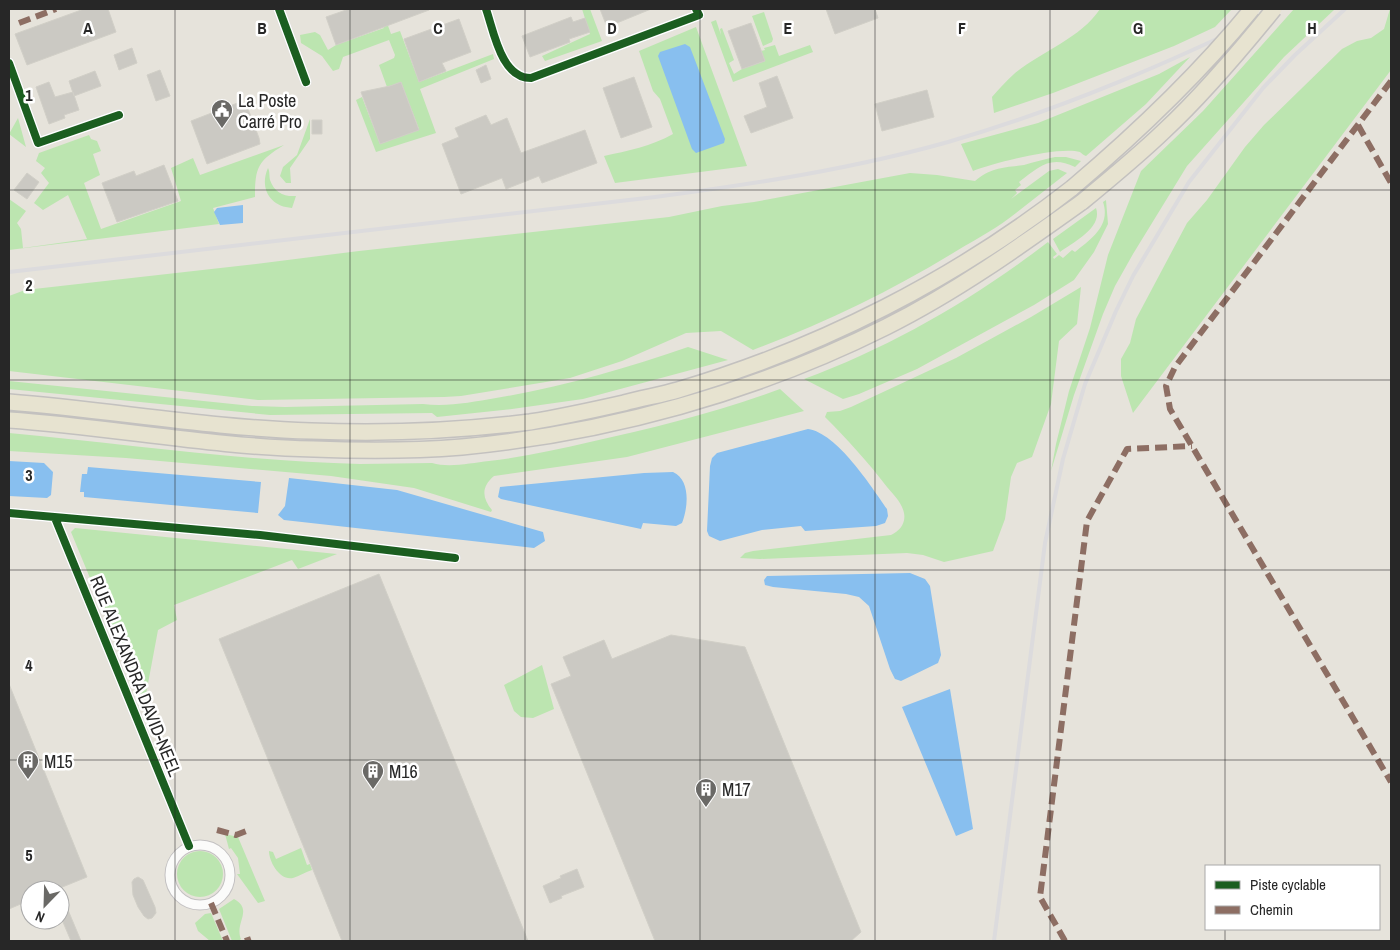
<svg xmlns="http://www.w3.org/2000/svg" width="1400" height="950" viewBox="0 0 1400 950" font-family="'Archivo Narrow',sans-serif">
  <rect width="100%" height="100%" fill="#e6e3db"/>
  <path fill="#bce5b0" d="M377,9H382L391,34L400,31L419,82L493,54L494,59L420,89L436,133L376,152L356,100L362,97L380,144L419,129L401,82L387,87L379,65L394,58L395,55L389,40L343,57L339,69L333,71L322,56L301,43L300,35L315,32L320,35L328,50L336,45L384,28Z
    M582,9H590L602,41L545,61L542,56L590,34Z
    M1100,9H1232L1215,27L1174,46L1053,93L994,113L992,97C999,89 1006,81 1014,74C1040,52 1080,39 1100,9Z
    M1294,9H1335L1284,57L1187,166L1133,254L1115,286L1103,314L1074,395L1051,471L1056,444L1069,391L1090,328L1108,255L1141,171L1203,111Z
    M1390,9H1391V70L1133,413L1121,376V359L1130,343L1136,319L1187,223L1207,200L1245,147L1264,125L1342,49L1357,41L1371,38L1384,29Z
    M764,12L773,39L772,42L763,46L752,16Z
    M716,20L721,35L720,29L722,28L734,60L729,63L734,74L742,69L765,61L761,51L765,50L764,48L775,45L779,56L810,45L813,52L733,82L711,22Z
    M696,27L747,166L615,183L604,156C627,151 652,146 673,134L660,99L653,91L639,51Z
    M1190,57L1146,104L1086,156C1085,156 1081,153 1080,152C1059,146 994,163 973,171L961,144L1038,123L1159,74Z
    M18,118L26,147L9,134Z
    M310,119V139L290,168L291,183H286L280,176L283,167L297,155Z
    M89,135L91,139L97,141L101,151L93,154L100,175L84,183L101,229L181,201L171,168L193,158L200,175L284,145C258,161 255,167 255,197L213,208L219,224L9,250V199L26,211L17,223L21,229L23,248L87,239L68,195L43,210L34,203L49,183L41,173L45,168L36,161L39,153Z
    M1055,157H1066L1081,161L1075,167C1050,155 1039,167 1019,182L1021,185L1015,190L1017,193L1011,199L1049,171L1058,169L1067,173C1050,186 1033,200 1016,213C999,227 978,238 958,250C893,290 825,323 753,350L721,331L686,333L622,361L570,378L461,396L444,397L258,400L9,371V296L25,290L247,265L359,251L669,217L722,206L754,202L910,173L937,175L975,181C992,167 1003,168 1024,165C1034,162 1045,159 1055,157Z
    M268,168C270,172 269,175 270,180C274,192 284,197 296,196L292,208C270,207 259,188 268,168Z
    M1106,200L1108,224L1094,252L1074,280L1034,305L917,369L859,394L843,399L804,379C891,347 974,299 1048,242L1057,254L1053,257L1054,259L1059,255L1063,258L1072,250L1075,252C1091,239 1111,226 1103,202Z
    M1096,208C1103,228 1073,242 1060,252L1053,239Z
    M1081,287L1077,324L1059,341L1051,404L1032,457L1017,463L1011,477L1005,519L993,551L944,562L923,555L907,553L760,559L740,558L745,553L753,551L891,535C900,531 906,523 904,513C902,503 894,495 887,487C868,462 847,439 825,417L827,412L840,411L851,407L956,358L1031,317Z
    M688,347L728,360L583,399L512,409L437,417L432,413L270,415L9,389V381L252,406L285,407L423,404C448,407 472,402 496,398C561,387 625,369 688,347Z
    M780,389L804,411L627,457L494,476C481,487 482,498 492,510L491,512L414,488L331,476L126,458L9,451V433C126,444 242,461 360,464C384,464 408,463 432,463C449,468 471,463 489,461C523,457 556,450 590,442C654,428 718,412 780,389Z
    M75,528L337,554L298,569L292,560L174,605L177,620L158,630L144,705L123,658L71,532Z
    M542,665L554,709L533,718L521,717L514,711L504,685Z
    M225,834L238,837L265,901L258,903L237,874H240L238,858L231,848L229,849Z
    M301,848L307,865L310,864L312,870C306,872 299,876 293,878C280,881 269,862 269,851L273,852L276,859Z
    M177 874a23 23 0 1 1 46 0a23 23 0 1 1-46 0Z
    M234,899C254,910 234,923 241,939L239,941H232L219,909Z
    M211,913L223,941H210L198,931L195,923L205,914Z"/>
  <path fill="#88bfef" d="M685,44L690,47L725,139L724,143L696,153L692,149L658,56L660,52Z
    M243,205V223L220,225L214,212L217,208Z
    M808,429C837,433 871,486 887,509L888,516L885,523L876,526L805,531L801,526L762,530L720,541L709,536L707,531L710,466L712,458L717,453Z
    M9,461L44,463L53,472L51,495L47,498L9,496Z
    M88,467L261,482L258,513L84,497V492H80L82,474H87Z
    M673,472C691,480 688,508 682,523L676,526L643,523L641,529L501,499L498,497L500,487L644,473Z
    M289,478L397,490L543,532L545,541L534,548L284,520L278,515L285,506Z
    M910,573L925,579L930,586L941,655L938,663L901,681L895,679L890,669L869,606L859,597L846,594L773,587L765,585L764,580L767,576Z
    M950,689L973,829L956,836L902,707Z"/>
  <path fill="#cbc9c3" stroke="#d1cfc7" d="M84,9H108L116,32L27,65L15,34Z
    M349,9H429V10L336,45L326,17Z
    M600,9H651L607,27Z
    M826,9H875L878,18L835,34Z
    M571,17L573,22L585,18L590,32L569,39L570,42L530,57L522,36Z
    M459,19L471,52L442,63L446,71L419,82L404,39Z
    M751,23L765,61L742,69L728,31Z
    M132,48L137,63L119,70L114,55Z
    M486,65L491,79L481,83L476,70Z
    M160,70L170,96L156,101L147,75Z
    M95,71L101,86L74,96L69,81Z
    M777,76L793,118L751,133L744,116L767,107L759,83Z
    M634,77L652,127L621,138L603,88Z
    M49,82L55,97L73,92L79,110L64,115L65,118L49,124L36,87Z
    M401,82L419,130L380,144L361,92L390,86Z
    M927,90L934,117L882,131L875,104Z
    M240,102L242,108L247,106L259,138L260,144L207,164L191,121Z
    M486,115L491,125L507,118L521,153L585,130L597,163L542,183L539,176L506,189L502,178L461,194L442,144L459,137L455,128Z
    M312,120H322V134H312Z
    M164,165L178,201L117,222L102,183L134,171L136,176Z
    M27,173L39,182L27,199L14,190Z
    M379,574L528,941H342L219,639Z
    M671,635L745,647L861,932L851,941H655L551,684L571,676L563,657L604,640L612,659Z
    M9,684L87,877L55,890H30V900L9,909Z
    M577,869L584,887L561,896L562,898L550,903L543,886L561,878L560,876Z
    M138,877L143,880L155,907L156,913L152,918L148,919L144,916L138,907L133,895L132,882L134,879Z
    M60,891L81,941H71L60,915Z"/>
  <g fill="none" stroke-linecap="round" stroke-linejoin="round">
    <g stroke="#c3c1c2" stroke-width="11">
      <path id="minor" d="M279,9L306,82
        M486,9C494,32 501,78 531,78L699,15L696,9
        M9,63L38,143L119,115
        M9,513L260,535L455,558
        M55,518L189,846
        M170 875a30 30 0 1 1 60 0a30 30 0 1 1-60 0Z"/>
    </g>
    <g stroke="#c3c1bf" stroke-width="18">
      <path id="trunk" d="M9,402C110,410 210,428 311,431C384,434 457,431 530,422C561,417 593,410 624,403C642,398 661,395 678,390C820,348 956,279 1072,188
        M9,420C111,427 212,447 314,449C363,451 413,451 462,447C608,433 754,393 886,327C956,292 1019,247 1082,202"/>
    </g>
    <use href="#minor" stroke="#fbfbfa" stroke-width="9"/>
    <use href="#trunk" stroke="#e7e3d0" stroke-width="15"/>
    <path stroke="#dcdbdd" stroke-width="4" d="M9,272L655,197C754,184 852,169 948,142C1063,109 1173,61 1280,9
      M994,941L1045,543L1063,459L1085,384L1116,311L1133,276L1189,182L1263,88L1295,55L1345,9"/>
    <g stroke="#c3c1bf" stroke-width="18" stroke-linecap="butt">
      <path id="trunk-bridge" d="M1072,188C1137,133 1198,75 1252,9
        M1082,202C1110,179 1138,156 1164,131C1204,94 1240,51 1274,9"/>
    </g>
    <use href="#trunk-bridge" stroke="#e7e3d0" stroke-width="15"/>
    <path stroke="#8d6e63" stroke-width="6" stroke-dasharray="12 6" stroke-linecap="butt" d="M19,23L56,9
      M1391,81L1175,367L1166,386L1170,409L1391,782
      M1358,125L1391,183
      M217,830L236,835L249,830
      M211,903L227,941
      M245,941L251,939
      M1065,941L1040,897L1087,521L1127,449L1192,446"/>
    <g stroke="#fff" stroke-width="11">
      <path id="cycleway" d="M279,9L306,82
        M486,9C494,32 501,78 531,78L699,15L696,9
        M9,63L38,143L119,115
        M9,513L260,535L455,558
        M55,518L189,846"/>
    </g>
    <use href="#cycleway" stroke="#1b5e20" stroke-width="8"/>
  </g>
  <path fill="none" stroke="#272727" stroke-width="1" stroke-opacity="0.55" d="M175,9V941M350,9V941M525,9V941M700,9V941M875,9V941M1050,9V941M1225,9V866M9,190H1391M9,380H1391M9,570H1391M9,760H1391M1225,929V941"/>
  <defs>
    <g id="civic-pin" transform="scale(1.125)"><path d="M0 17L-7.5 6A9.5 9.5 0 1 1 7.5 6Z" fill="#6a6966" stroke="#fff"/><path d="M-.6-6.5H3V-4.5H.6V-3L4-1V1h2V6H-6V1h2V-1L-.6-3ZM-1.2 2.5V6h2.4V2.5Z" fill="#fff"/></g>
    <g id="building-pin" transform="scale(1.125)"><path d="M0 17L-7.5 6A9.5 9.5 0 1 1 7.5 6Z" fill="#6a6966" stroke="#fff"/><path d="M-4-6H4V6H1V3H-1V6H-4ZM-2.5-4.3h1.7v1.8h-1.7ZM.8-4.3h1.7v1.8H.8ZM-2.5-1h1.7V.8h-1.7ZM.8-1h1.7V.8H.8Z" fill="#fff"/></g>
  </defs>
  <g fill-rule="evenodd">
    <use href="#civic-pin" x="222" y="110"/>
    <use href="#building-pin" x="28" y="761"/>
    <use href="#building-pin" x="373" y="771"/>
    <use href="#building-pin" x="706" y="789"/>
  </g>
  <g text-anchor="middle" dominant-baseline="central" stroke-width="5" stroke-linejoin="round" paint-order="stroke">
    <g font-size="18" fill="#272727" stroke="#fff" text-anchor="start">
      <text x="238" y="100">La Poste<tspan x="238" dy="21">Carré Pro</tspan></text>
      <text x="44" y="761">M15</text>
      <text x="389" y="771">M16</text>
      <text x="722" y="789">M17</text>
    </g>
    <g font-size="18" fill="#272727" stroke="#fff">
      <text transform="translate(136 676) rotate(68)">RUE ALEXANDRA DAVID-NEEL</text>
    </g>
  </g>
  <g font-size="16" text-anchor="middle" font-weight="bold" fill="#272727" stroke="#fff" stroke-width="5" stroke-linejoin="round" paint-order="stroke">
    <text x="88" y="34">A</text>
    <text x="262" y="34">B</text>
    <text x="438" y="34">C</text>
    <text x="612" y="34">D</text>
    <text x="788" y="34">E</text>
    <text x="962" y="34">F</text>
    <text x="1138" y="34">G</text>
    <text x="1312" y="34">H</text>
    <text x="29" y="101">1</text>
    <text x="29" y="291">2</text>
    <text x="29" y="481">3</text>
    <text x="29" y="671">4</text>
    <text x="29" y="861">5</text>
  </g>
  <rect width="1400" height="950" fill="none" stroke="#272727" stroke-width="20"/>
  <rect x="1205" y="865" width="175" height="65" fill="#ffffff" stroke="#a9a9a9"/>
  <rect x="1215" y="881" width="25" height="8" fill="#1b5e20" stroke="#a9a9a9"/>
  <text x="1250" y="890" font-size="15" fill="#272727">Piste cyclable</text>
  <rect x="1215" y="906" width="25" height="8" fill="#8d6e63" stroke="#a9a9a9"/>
  <text x="1250" y="915" font-size="15" fill="#272727">Chemin</text>
  <g transform="translate(45 905) rotate(203)"><circle r="24" fill="#ffffff" stroke="#a9a9a9"/>
  <path d="M0-4L9 19L0 12L-9 19Z" fill="#6a6966"/>
  <text y="-8" font-size="14" font-weight="bold" text-anchor="middle" fill="#272727">N</text>
  </g>
</svg>
